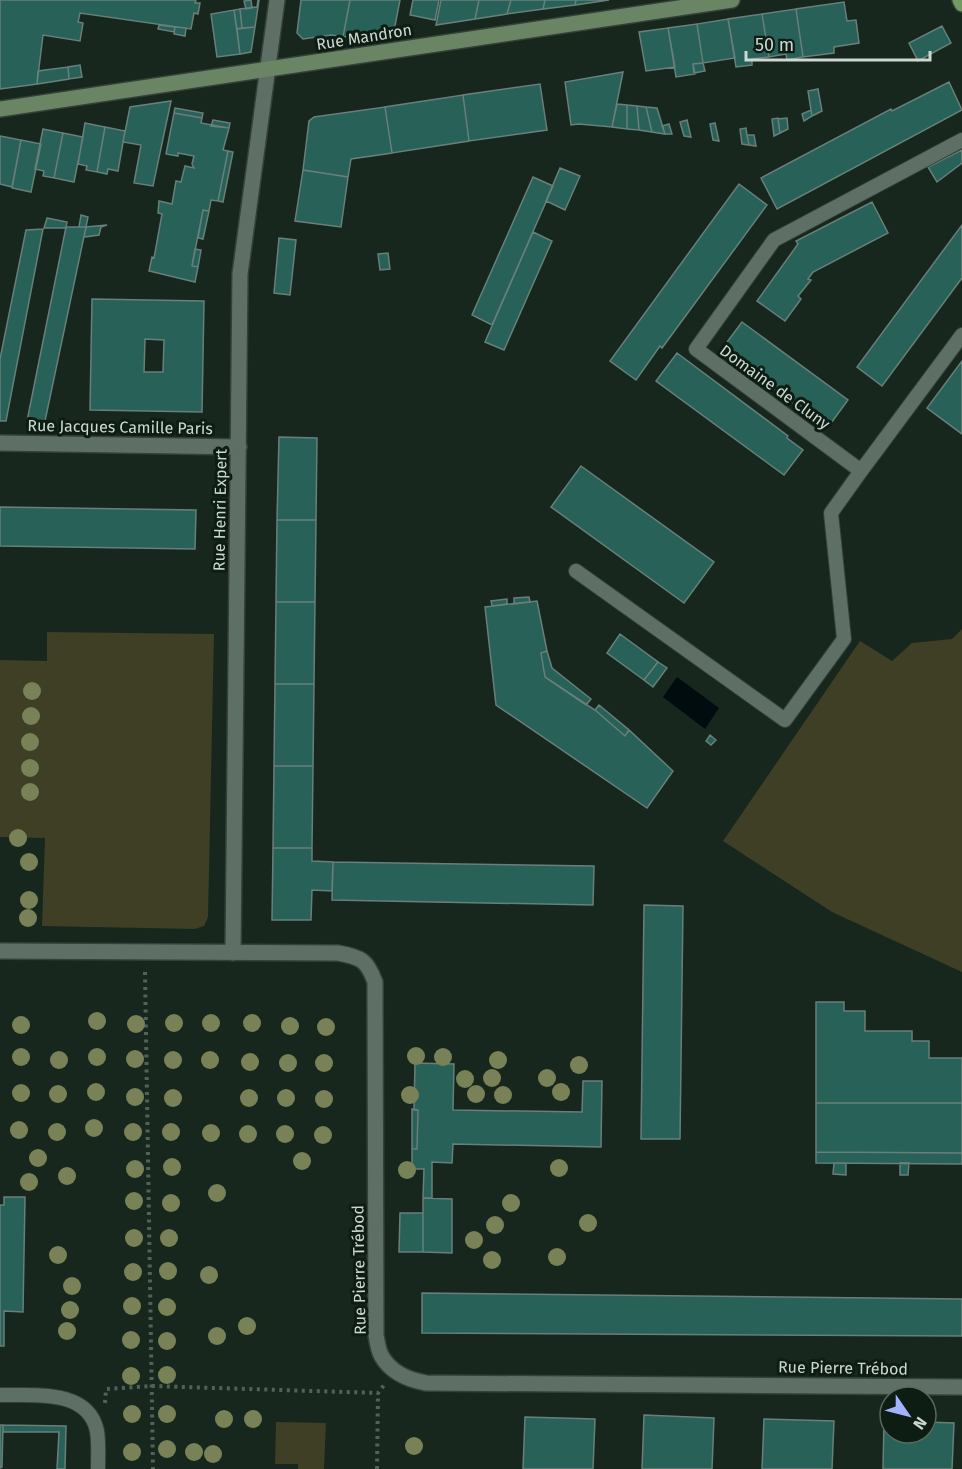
<svg xmlns="http://www.w3.org/2000/svg" width="962" height="1469" viewBox="0 0 962 1469" font-family="'Fira Sans',sans-serif">
  <rect width="100%" height="100%" fill="#17271e"/>
  <path fill="#3e3f25" d="M962,629V972L832,912L723,841L860,641L892,661L912,643L952,639Z
    M47,632L214,634L208,917L204,926L195,929L42,926L45,838L0,837V660L47,661Z
    M276,1422L326,1423L324,1469H298V1464H275Z"/>
  <path fill="#000c0e" d="M677,677L719,708L705,729L663,697Z"/>
  <path fill="#276158" stroke="#687f7a" stroke-width="1.5" fill-rule="evenodd" d="M0,0H196L195,3H200L198,14L194,13L191,29L80,13L78,22L83,23L80,41L43,35L37,84L0,89Z
    M251,0L252,8L246,9L244,1Z
    M258,0H259L255,27L242,28L240,9L257,7Z
    M301,0H350L343,37L331,35L303,39L297,33Z
    M350,0H400L394,31L343,37Z
    M413,0H439L435,20L410,15Z
    M441,0H479L475,19L436,25Z
    M479,0H511L507,14L475,19Z
    M511,0H545L543,9L507,14Z
    M545,0H576L575,5L543,9Z
    M576,0H609L575,5Z
    M844,2L847,21L856,20L859,43L834,47V53L803,57L796,9Z
    M240,9L242,28L237,29L234,10Z
    M796,9L803,57L787,60L786,54L769,57L762,14Z
    M234,10L240,54L217,57L211,14Z
    M762,14L769,57L752,59V65L736,67L728,19Z
    M728,19L735,58L703,63L697,24Z
    M697,24L703,63L693,64L695,74L676,77L668,28Z
    M159,25L175,27L174,32L158,29Z
    M942,26L951,43L918,61L909,43Z
    M175,27L186,28L185,36L174,34Z
    M255,27L251,52L240,54L237,29Z
    M668,28L675,67L646,71L639,32Z
    M703,63L705,71L694,73L693,64Z
    M80,65L82,77L69,79L68,67Z
    M68,67L69,79L37,84L38,71Z
    M623,72L612,127L579,124L571,125L565,82Z
    M949,82L962,110L777,209L761,178L891,109L892,111Z
    M540,84L547,130L469,141L463,95Z
    M818,89L822,111L812,116L808,91Z
    M463,95L469,141L392,153L385,107Z
    M171,101L153,186L134,183L141,145L123,142L130,107Z
    M617,104L627,105V129L612,127Z
    M627,105L637,106L639,130L627,129Z
    M637,106L646,107L652,132L639,130Z
    M385,107L392,153L351,159L348,177L303,170L309,121L314,117Z
    M646,107L657,108L665,134L652,132Z
    M175,108L203,113L202,118L174,113Z
    M811,110L812,116L804,121L802,114Z
    M174,113L202,118L201,123L229,128L223,150L228,151L218,201L211,200L209,211L203,210L192,266L198,267L195,282L149,271L152,257L154,258L162,214L158,213L159,201L172,204L176,181L181,182L185,166L194,168L192,164L194,156L178,153V156L166,154Z
    M778,118L780,133L774,136L772,119Z
    M787,118L788,129L780,133L778,119Z
    M213,120L230,123L229,128L211,126Z
    M687,120L691,137L684,136L680,122Z
    M85,123L105,127L97,172L86,170L87,166L78,164Z
    M715,123L719,141L713,140L710,124Z
    M669,124L672,134H665L662,126Z
    M105,127L125,131L118,171L108,169L107,174L97,172Z
    M746,128L747,135L749,145L742,144L740,129Z
    M43,129L63,133L54,178L43,176L44,171L35,169Z
    M63,133L83,137L74,182L54,178Z
    M747,135H754L756,146L749,145Z
    M0,136L21,140L12,187L0,184Z
    M21,140L41,144L31,192L12,188Z
    M962,150V163L937,182L928,167Z
    M228,151L233,152L223,202L218,201Z
    M560,168L580,176L565,210L546,201Z
    M303,170L348,177L341,227L295,221Z
    M533,177L553,186L492,325L472,315Z
    M739,184L767,205L662,348L660,346L636,380L610,361Z
    M872,202L888,233L813,272L808,279L811,280L798,296L801,299L785,321L757,301L798,244L796,241Z
    M203,210L209,211L203,239L198,238Z
    M81,215L88,217L86,227H79Z
    M47,218L67,222L66,228H44Z
    M107,225L101,227L99,235L84,237L86,227Z
    M962,225V278L882,386L857,367Z
    M66,227H86L45,421H27Z
    M43,229L6,421H0V359L26,230Z
    M533,232L552,241L504,350L485,342Z
    M279,238L296,240L290,295L274,293Z
    M195,249L201,250L198,267L192,266Z
    M388,253L390,269L380,270L378,254Z
    M92,299L204,301L202,412L90,410ZM145,339L164,340L163,372H144Z
    M742,322L848,400L829,426L812,414L810,416L721,350Z
    M677,353L788,436L787,438L803,450L784,475L656,381Z
    M962,361V434L927,408Z
    M279,437L317,438L316,520H277Z
    M581,466L714,562L684,603L551,507Z
    M0,507L196,510L195,549L0,546Z
    M277,520H316L315,602H276Z
    M529,597L530,602L514,604V598Z
    M507,599V604L492,606L491,601Z
    M537,601L547,651L541,653L545,677L595,710L625,736L629,730L673,771L647,808L496,705L485,607Z
    M276,602H315L314,684H275Z
    M620,634L658,662L644,680L607,653Z
    M547,651L552,668L591,699L586,705L545,677L541,653Z
    M658,662L667,668L653,687L644,680Z
    M275,684H314L313,766H274Z
    M599,705L629,730L625,736L595,710Z
    M710,735L716,740L711,745L706,741Z
    M274,766H313L312,848H273Z
    M273,848H312V861L333,862L332,891L312,890L311,920H272Z
    M333,862L594,866L593,905L332,900Z
    M644,905L683,906L680,1139H641Z
    M816,1002H844V1011H865V1031H912V1041H929V1058H962V1103H816Z
    M415,1063L454,1064L453,1110L582,1112L583,1081H602L601,1147L453,1144L452,1163L432,1162V1198H423L424,1169H412V1149H417L418,1110H414Z
    M816,1103H962V1153L816,1152Z
    M412,1109L418,1110L417,1149H412Z
    M816,1152L962,1153V1164L816,1163Z
    M834,1163H846V1175L833,1174Z
    M900,1163H909L908,1175H900Z
    M4,1197H25L23,1312L4,1311V1346H0V1205H4Z
    M423,1198L452,1199V1253L423,1252Z
    M400,1213H423V1252H399Z
    M422,1293L962,1299V1336L422,1333Z
    M644,1415L714,1418L712,1469H642Z
    M525,1417L595,1419L593,1469H523Z
    M764,1419L834,1421L832,1469H762Z
    M884,1421H890V1433H926V1422L954,1423L952,1469H883Z
    M0,1425H3L2,1467L0,1468Z
    M3,1425L66,1426L65,1469H57L59,1432H3Z"/>
  <g fill="none" stroke-linecap="round" stroke-linejoin="round">
    <g stroke="#344038" stroke-width="16">
      <path id="lane" d="M962,140L774,240L696,349L861,471L962,335
        M576,571L785,720L844,639L831,513L861,471
        M0,1395C33,1396 88,1388 97,1431C99,1444 98,1457 98,1469"/>
    </g>
    <g stroke="#344038" stroke-width="18">
      <path id="street" d="M0,443L239,447
        M0,951L338,953C361,957 367,960 375,982L376,1335C377,1341 378,1349 381,1355C390,1372 409,1380 426,1383L962,1387
        M233,953L240,274L277,0"/>
    </g>
    <g stroke="#344038" stroke-width="18">
      <path id="secondary" d="M0,109L732,0"/>
    </g>
    <g stroke="#344038" stroke-width="18">
      <path id="primary" d="M960,0L962,4"/>
    </g>
    <path stroke="#536159" stroke-width="4" stroke-dasharray="3 4.5" stroke-linecap="butt" d="M145,972L153,1469
      M105,1403L106,1389L151,1386L378,1393L384,1385
      M377,1469L378,1393"/>
    <use href="#lane" stroke="#5e7065" stroke-width="14"/>
    <use href="#street" stroke="#5e7065" stroke-width="15"/>
    <use href="#secondary" stroke="#698564" stroke-width="15"/>
    <use href="#primary" stroke="#749a63" stroke-width="15"/>
  </g>
  <g fill="#798257">
    <circle cx="32" cy="691" r="9"/>
    <circle cx="31" cy="716" r="9"/>
    <circle cx="30" cy="742" r="9"/>
    <circle cx="30" cy="768" r="9"/>
    <circle cx="30" cy="792" r="9"/>
    <circle cx="18" cy="838" r="9"/>
    <circle cx="29" cy="862" r="9"/>
    <circle cx="29" cy="900" r="9"/>
    <circle cx="28" cy="918" r="9"/>
    <circle cx="97" cy="1021" r="9"/>
    <circle cx="174" cy="1023" r="9"/>
    <circle cx="211" cy="1023" r="9"/>
    <circle cx="252" cy="1023" r="9"/>
    <circle cx="136" cy="1024" r="9"/>
    <circle cx="21" cy="1025" r="9"/>
    <circle cx="290" cy="1026" r="9"/>
    <circle cx="326" cy="1027" r="9"/>
    <circle cx="416" cy="1056" r="9"/>
    <circle cx="21" cy="1057" r="9"/>
    <circle cx="97" cy="1057" r="9"/>
    <circle cx="443" cy="1057" r="9"/>
    <circle cx="135" cy="1059" r="9"/>
    <circle cx="59" cy="1060" r="9"/>
    <circle cx="173" cy="1060" r="9"/>
    <circle cx="210" cy="1060" r="9"/>
    <circle cx="498" cy="1060" r="9"/>
    <circle cx="250" cy="1062" r="9"/>
    <circle cx="288" cy="1063" r="9"/>
    <circle cx="324" cy="1063" r="9"/>
    <circle cx="579" cy="1065" r="9"/>
    <circle cx="492" cy="1078" r="9"/>
    <circle cx="547" cy="1078" r="9"/>
    <circle cx="465" cy="1079" r="9"/>
    <circle cx="96" cy="1092" r="9"/>
    <circle cx="561" cy="1092" r="9"/>
    <circle cx="21" cy="1093" r="9"/>
    <circle cx="58" cy="1094" r="9"/>
    <circle cx="476" cy="1094" r="9"/>
    <circle cx="410" cy="1095" r="9"/>
    <circle cx="503" cy="1095" r="9"/>
    <circle cx="135" cy="1097" r="9"/>
    <circle cx="173" cy="1098" r="9"/>
    <circle cx="249" cy="1098" r="9"/>
    <circle cx="286" cy="1098" r="9"/>
    <circle cx="324" cy="1099" r="9"/>
    <circle cx="94" cy="1128" r="9"/>
    <circle cx="19" cy="1130" r="9"/>
    <circle cx="57" cy="1132" r="9"/>
    <circle cx="133" cy="1132" r="9"/>
    <circle cx="171" cy="1132" r="9"/>
    <circle cx="211" cy="1133" r="9"/>
    <circle cx="248" cy="1134" r="9"/>
    <circle cx="285" cy="1134" r="9"/>
    <circle cx="323" cy="1135" r="9"/>
    <circle cx="38" cy="1158" r="9"/>
    <circle cx="302" cy="1161" r="9"/>
    <circle cx="172" cy="1167" r="9"/>
    <circle cx="559" cy="1168" r="9"/>
    <circle cx="135" cy="1169" r="9"/>
    <circle cx="407" cy="1170" r="9"/>
    <circle cx="67" cy="1176" r="9"/>
    <circle cx="29" cy="1182" r="9"/>
    <circle cx="217" cy="1193" r="9"/>
    <circle cx="134" cy="1201" r="9"/>
    <circle cx="171" cy="1203" r="9"/>
    <circle cx="511" cy="1203" r="9"/>
    <circle cx="588" cy="1223" r="9"/>
    <circle cx="495" cy="1225" r="9"/>
    <circle cx="134" cy="1238" r="9"/>
    <circle cx="169" cy="1238" r="9"/>
    <circle cx="474" cy="1240" r="9"/>
    <circle cx="58" cy="1255" r="9"/>
    <circle cx="557" cy="1257" r="9"/>
    <circle cx="492" cy="1260" r="9"/>
    <circle cx="168" cy="1271" r="9"/>
    <circle cx="133" cy="1272" r="9"/>
    <circle cx="209" cy="1275" r="9"/>
    <circle cx="72" cy="1286" r="9"/>
    <circle cx="132" cy="1306" r="9"/>
    <circle cx="167" cy="1307" r="9"/>
    <circle cx="70" cy="1310" r="9"/>
    <circle cx="247" cy="1326" r="9"/>
    <circle cx="67" cy="1331" r="9"/>
    <circle cx="217" cy="1336" r="9"/>
    <circle cx="131" cy="1340" r="9"/>
    <circle cx="167" cy="1341" r="9"/>
    <circle cx="167" cy="1375" r="9"/>
    <circle cx="131" cy="1376" r="9"/>
    <circle cx="132" cy="1414" r="9"/>
    <circle cx="167" cy="1414" r="9"/>
    <circle cx="224" cy="1419" r="9"/>
    <circle cx="253" cy="1419" r="9"/>
    <circle cx="414" cy="1446" r="9"/>
    <circle cx="167" cy="1449" r="9"/>
    <circle cx="132" cy="1452" r="9"/>
    <circle cx="194" cy="1452" r="9"/>
    <circle cx="213" cy="1454" r="9"/>
  </g>
  <g text-anchor="middle" dominant-baseline="central" stroke-width="6" stroke-linejoin="round" paint-order="stroke">
    <g font-size="16" fill="#ced8d2" stroke="#0e1d14">
      <text transform="translate(364 37) rotate(-9)">Rue Mandron</text>
      <text transform="translate(775 387) rotate(36)">Domaine de Cluny</text>
      <text transform="translate(120 427) rotate(1)">Rue Jacques Camille Paris</text>
      <text transform="translate(220 510) rotate(-89)">Rue Henri Expert</text>
      <text transform="translate(359 1270) rotate(-91)">Rue Pierre Trébod</text>
      <text transform="translate(843 1368) rotate(1)">Rue Pierre Trébod</text>
    </g>
  </g>
  <g transform="translate(908 1415) rotate(125)"><circle r="28" fill="#0e1d14" stroke="#5b6860" stroke-width="1.5"/>
  <path d="M0-4.5L10 22L0 15L-10 22Z" fill="#a3b2fc"/>
  <text y="-9" font-size="16" font-weight="bold" text-anchor="middle" fill="#ced8d2">N</text>
  </g>
  <path d="M746 51v9h184v-9" fill="none" stroke="#ced8d2" stroke-width="3"/>
  <text x="755" y="51" font-size="18" fill="#ced8d2" stroke="#0e1d14" stroke-width="4.5" paint-order="stroke">50 m</text>
</svg>
